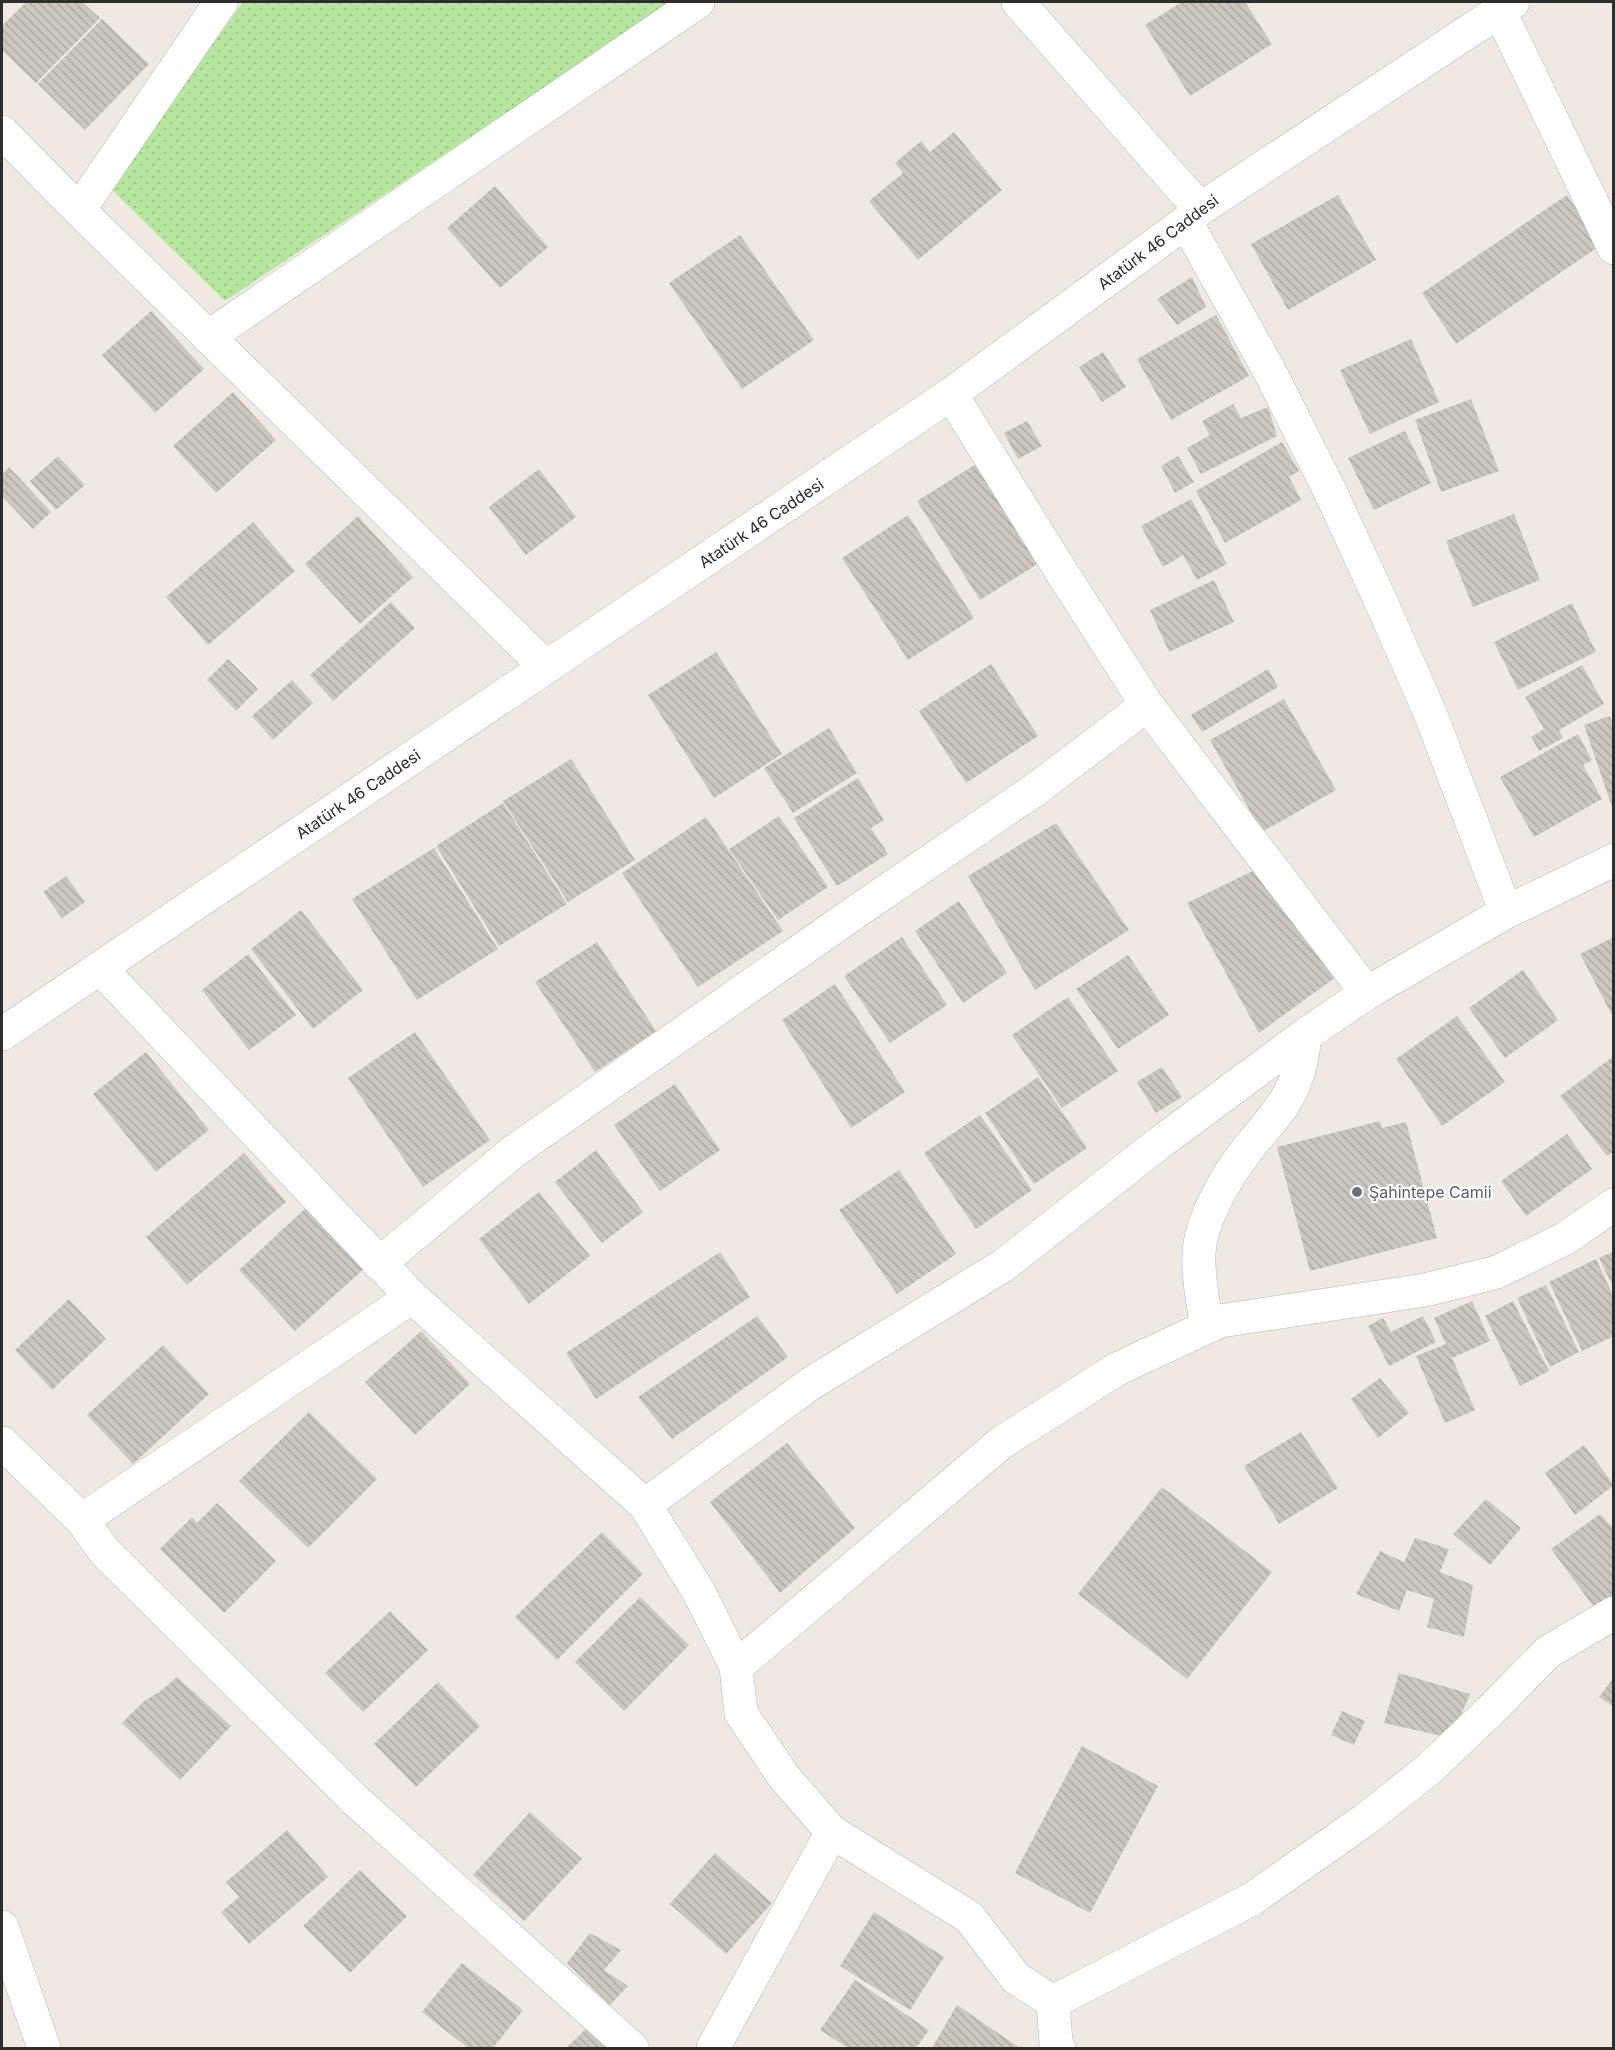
<svg xmlns="http://www.w3.org/2000/svg" width="1615" height="2050" viewBox="0 0 1615 2050" font-family="Inter,sans-serif">
  <defs>
    <pattern id="park-dots" width="8" height="8" patternUnits="userSpaceOnUse" patternTransform="scale(1.5)"><rect width="8" height="8" fill="#b6e59e"/><path d="M2 2h.1M6 6h.1" fill="none" stroke="#9dc588" stroke-width="1.8" stroke-linecap="round"/></pattern>
    <pattern id="building-back-hatch" width="6" height="6" patternUnits="userSpaceOnUse" patternTransform="scale(1.5)"><rect width="6" height="6" fill="#cbc7bf"/><path d="M-1 5l2 2M0 0l6 6M5-1l2 2" fill="none" stroke="#afaba4"/></pattern>
  </defs>
  <rect width="100%" height="100%" fill="#efe9e1"/>
  <path fill="url(#park-dots)" d="M243,2H672L225,301L109,187Z"/>
  <path fill="url(#building-back-hatch)" d="M26,2H82L100,18L36,83L2,50V26Z
    M1182,2H1245L1272,44L1190,96L1145,25Z
    M102,19L149,64L85,130L38,84Z
    M954,132L1002,190L918,260L869,201L903,173L895,163L921,141L930,152Z
    M495,186L548,247L500,288L447,228Z
    M1338,195L1376,260L1288,310L1251,244Z
    M1567,195L1601,245L1456,344L1422,293Z
    M740,235L814,340L742,389L669,283Z
    M1192,277L1206,307L1177,325L1157,299Z
    M151,311L204,369L155,413L102,355Z
    M1216,315L1249,376L1171,420L1137,359Z
    M1411,339L1439,402L1370,434L1340,370Z
    M1103,352L1126,387L1102,402L1079,367Z
    M233,392L276,440L216,493L173,446Z
    M1471,399L1499,471L1441,492L1415,420Z
    M1233,404L1241,418L1268,407L1277,436L1201,474L1187,448L1210,435L1202,421Z
    M1027,421L1042,446L1018,459L1004,433Z
    M1405,431L1431,483L1374,510L1348,458Z
    M1282,442L1299,471L1289,477L1301,500L1225,543L1196,491Z
    M58,456L85,485L56,510L30,481Z
    M1178,456L1194,482L1175,493L1161,466Z
    M976,464L1039,563L980,600L917,501Z
    M9,467L51,512L33,529L2,496V475Z
    M539,469L576,517L526,555L489,507Z
    M1191,499L1227,564L1197,580L1183,555L1163,567L1141,526Z
    M1514,514L1540,580L1473,607L1446,541Z
    M908,515L974,618L908,660L842,558Z
    M358,516L413,577L360,624L305,564Z
    M253,522L295,571L208,645L166,597Z
    M1214,580L1234,622L1169,652L1150,610Z
    M391,602L415,628L333,701L310,675Z
    M1572,603L1596,652L1518,690L1494,642Z
    M716,652L782,754L714,798L648,695Z
    M228,659L258,689L236,711L207,680Z
    M991,664L1038,736L966,783L919,711Z
    M1582,665L1604,704L1559,730L1563,738L1539,751L1531,737L1544,729L1525,697Z
    M1268,669L1278,687L1202,732L1191,715Z
    M292,680L313,703L273,740L252,716Z
    M1284,699L1336,790L1262,832L1210,740Z
    M1610,716L1614,728L1613,810L1584,725Z
    M829,728L857,773L793,813L764,768Z
    M1578,734L1592,760L1583,765L1602,799L1534,837L1500,777Z
    M571,759L635,860L568,902L503,801Z
    M858,778L884,820L871,828L888,854L837,886L794,818Z
    M503,803L567,904L499,946L436,846Z
    M779,816L828,887L778,920L729,849Z
    M706,817L783,931L698,987L622,873Z
    M1056,823L1129,930L1035,990L968,876Z
    M434,848L498,949L417,1000L352,899Z
    M1263,866L1340,974L1259,1033L1187,903Z
    M66,876L85,902L62,918L43,892Z
    M959,901L1007,973L963,1003L915,931Z
    M301,910L363,990L313,1029L251,949Z
    M902,937L947,1005L890,1043L844,976Z
    M1614,937V1019L1580,954Z
    M597,942L656,1031L595,1072L535,982Z
    M248,954L296,1015L249,1050L202,990Z
    M1128,955L1169,1015L1118,1049L1076,989Z
    M1523,970L1558,1020L1505,1058L1469,1008Z
    M835,984L905,1092L851,1128L782,1020Z
    M1068,997L1118,1071L1062,1108L1012,1035Z
    M1457,1016L1505,1082L1442,1126L1396,1059Z
    M415,1032L490,1140L423,1187L348,1078Z
    M146,1052L209,1130L156,1172L93,1094Z
    M1614,1056V1151L1607,1156L1560,1096Z
    M1162,1067L1182,1097L1156,1113L1137,1082Z
    M1038,1077L1087,1148L1034,1184L985,1113Z
    M675,1084L720,1150L660,1191L614,1125Z
    M980,1115L1032,1190L976,1229L924,1153Z
    M1380,1121L1382,1128L1406,1122L1437,1238L1310,1271L1277,1147Z
    M1567,1134L1592,1169L1526,1216L1501,1181Z
    M596,1150L643,1212L602,1243L555,1182Z
    M244,1153L286,1202L187,1285L146,1237Z
    M899,1170L956,1254L897,1294L839,1210Z
    M539,1192L590,1256L529,1304L479,1239Z
    M309,1205L366,1267L295,1331L239,1270Z
    M1614,1251V1289L1599,1258Z
    M720,1252L750,1297L596,1399L566,1353Z
    M1596,1259L1614,1297V1336L1582,1351L1549,1282Z
    M1546,1285L1579,1352L1550,1367L1517,1298Z
    M69,1299L106,1339L52,1390L15,1350Z
    M1472,1301L1490,1341L1452,1358L1475,1410L1445,1423L1416,1356L1446,1344L1434,1318Z
    M1513,1301L1549,1371L1520,1386L1485,1316Z
    M757,1316L788,1357L672,1439L638,1397Z
    M1423,1316L1436,1342L1389,1366L1368,1326L1383,1318L1391,1332Z
    M421,1331L470,1384L415,1435L365,1382Z
    M163,1345L209,1394L133,1464L87,1415Z
    M1380,1378L1409,1413L1378,1438L1351,1399Z
    M309,1412L377,1479L308,1548L239,1481Z
    M1301,1432L1338,1488L1279,1524L1244,1466Z
    M787,1443L855,1528L780,1593L710,1502Z
    M1584,1445L1614,1485L1575,1515L1545,1473Z
    M1162,1487L1272,1572L1187,1679L1078,1594Z
    M1486,1499L1521,1528L1490,1565L1453,1534Z
    M217,1503L276,1561L224,1613L160,1549L192,1517L197,1523Z
    M1600,1514L1614,1529V1594L1596,1610L1551,1549Z
    M602,1532L643,1574L557,1660L515,1617Z
    M1415,1538L1449,1549L1440,1572L1473,1585L1464,1637L1427,1627L1434,1599L1407,1590L1399,1611L1356,1594L1380,1551L1404,1562Z
    M640,1597L689,1645L624,1711L575,1662Z
    M390,1611L428,1650L363,1712L325,1673Z
    M1399,1673L1470,1694L1451,1738L1384,1723Z
    M177,1677L231,1726L180,1780L122,1723L144,1701L158,1693Z
    M1614,1677V1707L1599,1697Z
    M438,1682L480,1726L416,1787L374,1744Z
    M1342,1711L1365,1721L1354,1745L1331,1735Z
    M1082,1746L1158,1786L1090,1913L1015,1873Z
    M530,1812L582,1859L524,1921L473,1875Z
    M287,1830L328,1877L249,1944L221,1912L239,1897L226,1882Z
    M715,1853L772,1903L726,1954L670,1904Z
    M360,1870L407,1916L350,1973L303,1926Z
    M874,1912L944,1957L910,2010L840,1966Z
    M590,1933L621,1950L604,1970L628,1986L610,2005L567,1963Z
    M462,1963L523,2010L493,2048H468L422,2012Z
    M855,1980L929,2030L916,2048H848L820,2030Z
    M957,2005L1020,2048H932Z
    M590,2025L613,2048H566Z"/>
  <g fill="none" stroke-linecap="round" stroke-linejoin="round">
    <g stroke="#b4b7c1" stroke-width="34">
      <path id="minor" d="M1018,2L1200,209
        M1499,10L1614,248
        M2,132L79,210L546,667
        M79,210L221,2
        M1186,222L1269,370L1330,491L1382,604L1430,713L1506,912
        M208,337L698,2
        M951,394L1059,568L1147,705L1367,993
        M100,968L412,1297L645,1505L700,1594L736,1667L741,1713L784,1777L832,1832L969,1917L1016,1978L1053,2002L1056,2043L1059,2048
        M2,1034L951,394L1186,222L1200,209L1513,2
        M379,1264L513,1152L860,909L1036,789L1147,705
        M1207,1327C1203,1303 1198,1278 1199,1254C1200,1224 1223,1182 1241,1158C1255,1138 1273,1121 1286,1100C1298,1080 1303,1058 1305,1035
        M2,1443L82,1520L105,1552L354,1799L632,2048
        M645,1505L810,1384L1004,1265L1158,1144L1305,1035L1367,993L1506,912L1614,860
        M82,1520L412,1297
        M736,1667L1001,1443L1117,1369L1220,1321L1425,1290L1497,1272L1564,1239L1614,1205
        M2,1927L44,2048
        M1053,2002L1252,1899L1366,1819L1429,1769L1490,1711L1548,1652L1614,1613
        M713,2048L832,1832"/>
    </g>
    <use href="#minor" stroke="#fff" stroke-width="33"/>
  </g>
  <circle fill="#6b7280" stroke="#fff" stroke-width="2" cx="1357" cy="1192" r="6"/>
  <g text-anchor="middle" dominant-baseline="central" stroke-width="4.5" stroke-linejoin="round" paint-order="stroke">
    <g font-size="16" fill="#2e2e2e" stroke="#fff">
      <text transform="translate(1158 242) rotate(-37)">Atatürk 46 Caddesi</text>
      <text transform="translate(761 523) rotate(-34)">Atatürk 46 Caddesi</text>
      <text transform="translate(358 794) rotate(-34)">Atatürk 46 Caddesi</text>
    </g>
    <g font-size="16" fill="#5b616d" stroke="#fff" text-anchor="start">
      <text x="1369" y="1192">Şahintepe Camii</text>
    </g>
  </g>
  <rect width="1615" height="2050" fill="none" stroke="#2e2e2e" stroke-width="6"/>
</svg>
